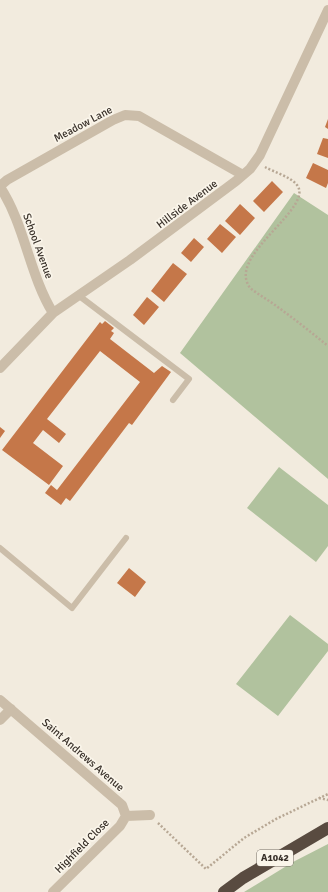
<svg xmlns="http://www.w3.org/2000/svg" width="328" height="892" viewBox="0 0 328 892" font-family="Signika,sans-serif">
  <rect width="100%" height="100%" fill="#f2ebde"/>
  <path fill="#b1c29e" d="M294,193L328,215V479L180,353Z
    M279,467L328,505V546L316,562L247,508Z
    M290,615L328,644V651L278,716L236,684Z
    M328,844V892H244L293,862Z"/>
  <path fill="#c57749" d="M328,119V129L325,127Z
    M323,138L328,139V158L317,154Z
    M313,163L328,170V183L326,188L306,178Z
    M272,181L283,192L264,212L253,201Z
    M240,204L255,218L240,235L225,221Z
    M220,224L236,237L222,253L207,239Z
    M194,238L204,247L191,262L181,253Z
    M173,263L187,274L164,302L151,291Z
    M147,297L159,307L144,325L133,315Z
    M105,321L114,328L111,331L114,333L110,339L154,373L162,366L171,372L132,425L129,423L70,501L66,498L61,505L45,493L51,485L57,490L140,382L100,351L47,419L66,434L59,443L43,430L33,443L63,466L49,485L2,450L100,322L102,324Z
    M0,427L5,431L0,438Z
    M129,568L146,582L135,597L117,583Z"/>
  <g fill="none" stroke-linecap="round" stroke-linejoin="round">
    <path stroke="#b7a794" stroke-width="2.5" stroke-dasharray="2 2" stroke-linecap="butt" d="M265,167C274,172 291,177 297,185C314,207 235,251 247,282C248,286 251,289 254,291C261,296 268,300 275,305C293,318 311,332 328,346
      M319,798L328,800
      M158,823L206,869L244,838L276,819L328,794"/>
    <path stroke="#cbbda9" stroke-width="6" d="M78,295L189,379L173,400
      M0,548L72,608L126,538"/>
    <path stroke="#cbbda9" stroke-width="10" d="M0,186L7,180L113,120L125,115L139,116L243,175
      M0,187C25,225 29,274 53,313
      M0,368L53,313L130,260L236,181L250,169L260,155L328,10
      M0,700L122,805L126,816L150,815
      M0,720L11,709
      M53,892L120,826L126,816"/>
    <path stroke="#594b40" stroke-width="12" d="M224,892L243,878L328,828"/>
  </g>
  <g text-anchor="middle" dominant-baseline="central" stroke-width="3.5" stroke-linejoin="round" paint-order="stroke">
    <rect fill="#faf5ea" stroke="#726b63" stroke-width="1" x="257" y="850" width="36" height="16" rx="3"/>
    <g font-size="10" font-weight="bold" fill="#383029">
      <text x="275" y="858">A1042</text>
    </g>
    <g font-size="11" fill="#383029" stroke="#faf5ea">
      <text transform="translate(83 124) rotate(-28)">Meadow Lane</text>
      <text transform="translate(187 204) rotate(-37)">Hillside Avenue</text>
      <text transform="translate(38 246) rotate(70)">School Avenue</text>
      <text transform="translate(83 755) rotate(41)">Saint Andrews Avenue</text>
      <text transform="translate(82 846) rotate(-45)">Highfield Close</text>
    </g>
  </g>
</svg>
